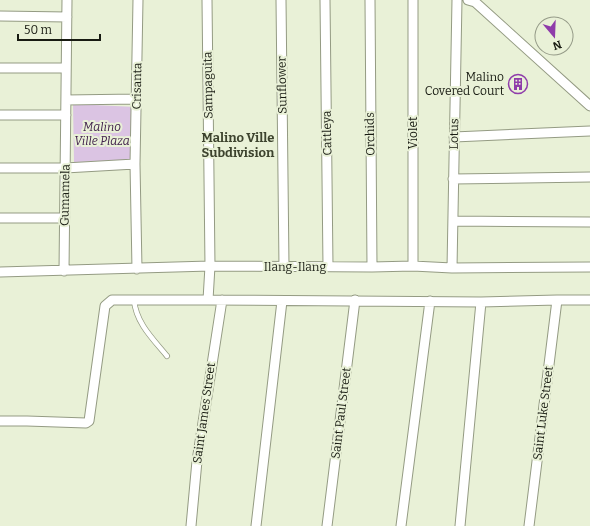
<svg xmlns="http://www.w3.org/2000/svg" width="590" height="526" viewBox="0 0 590 526" font-family="Bitter,serif">
  <rect width="100%" height="100%" fill="#e9f1d7"/>
  <path fill="#dbc4e3" d="M73,104L136,107V161L74,162Z"/>
  <g fill="none" stroke-linecap="round" stroke-linejoin="round">
    <g stroke="#949b83" stroke-width="6">
      <path id="service" d="M134,300C136,323 153,339 167,356"/>
    </g>
    <g stroke="#949b83" stroke-width="11">
      <path id="minor" d="M207,0L210,266L208,300L481,302L557,300H590
        M281,0L284,267
        M325,0L328,266
        M370,0L372,267
        M413,0V266
        M468,0L475,2L590,106
        M0,16L67,17
        M0,68H66
        M66,100L136,99
        M0,115H66
        M454,137L590,131
        M0,168H65L135,164
        M453,179L590,177
        M0,218H64
        M453,221L590,222
        M452,268L457,0
        M137,269L135,164L138,0
        M64,271L67,0
        M0,272L210,266L372,267L413,266L452,268L590,267
        M0,421H27L86,423L89,421L105,306L112,300H208
        M191,526L197,461L222,300
        M256,526L282,301
        M327,526L355,300
        M401,526L430,301
        M460,526L481,302
        M529,526L557,300"/>
    </g>
    <use href="#service" stroke="#fff" stroke-width="4.5"/>
    <use href="#minor" stroke="#fff" stroke-width="9"/>
  </g>
  <defs>
    <g id="building-ring" transform="scale(1)"><circle r="9.5" fill="#e9f1d7" stroke="#8f3caa" stroke-width="1.5"/><path d="M-4-6H4V6H1V3H-1V6H-4ZM-2.5-4.3h1.7v1.8h-1.7ZM.8-4.3h1.7v1.8H.8ZM-2.5-1h1.7V.8h-1.7ZM.8-1h1.7V.8H.8Z" fill="#8f3caa"/></g>
  </defs>
  <g fill-rule="evenodd">
    <use href="#building-ring" x="518" y="84"/>
  </g>
  <g text-anchor="middle" dominant-baseline="central" stroke-width="4" stroke-linejoin="round" paint-order="stroke">
    <g font-size="12" fill="#181b12" stroke="#e9f1d7" text-anchor="end">
      <text x="504" y="77">Malino<tspan x="504" dy="14">Covered Court</tspan></text>
    </g>
    <g font-size="12" fill="#181b12" stroke="#e9f1d7">
      <text transform="translate(208 85) rotate(-91)">Sampaguita</text>
      <text transform="translate(282 85) rotate(-91)">Sunflower</text>
      <text transform="translate(137 86) rotate(-89)">Crisanta</text>
      <text transform="translate(327 133) rotate(-91)">Cattleya</text>
      <text transform="translate(413 133) rotate(-90)">Violet</text>
      <text transform="translate(370 134) rotate(-91)">Orchids</text>
      <text transform="translate(454 134) rotate(-89)">Lotus</text>
      <text transform="translate(65 195) rotate(-89)">Gumamela</text>
      <text x="295" y="267">Ilang-Ilang</text>
      <text transform="translate(204 413) rotate(-82)">Saint James Street</text>
      <text transform="translate(341 413) rotate(-83)">Saint Paul Street</text>
      <text transform="translate(543 413) rotate(-83)">Saint Luke Street</text>
    </g>
    <g font-size="12" font-style="italic" fill="#41214c" stroke="#e9f1d7">
      <text x="102" y="127">Malino<tspan x="102" dy="14">Ville Plaza</tspan></text>
    </g>
    <g font-size="13" font-weight="bold" fill="#3d432e" stroke="#e9f1d7">
      <text x="238" y="137">Malino Ville<tspan x="238" dy="15">Subdivision</tspan></text>
    </g>
  </g>
  <g transform="translate(554 36) rotate(161)"><circle r="19" fill="#e9f1d7" stroke="#959b88"/>
  <path d="M0-3L7 15L0 10L-7 15Z" fill="#8f3caa"/>
  <text y="-6" font-size="11" font-weight="bold" text-anchor="middle" fill="#181b12">N</text>
  </g>
  <path d="M18 34v6h82v-6" fill="none" stroke="#181b12" stroke-width="2"/>
  <text x="24" y="34" font-size="12" fill="#181b12" stroke="#e9f1d7" stroke-width="3" paint-order="stroke">50 m</text>
</svg>
